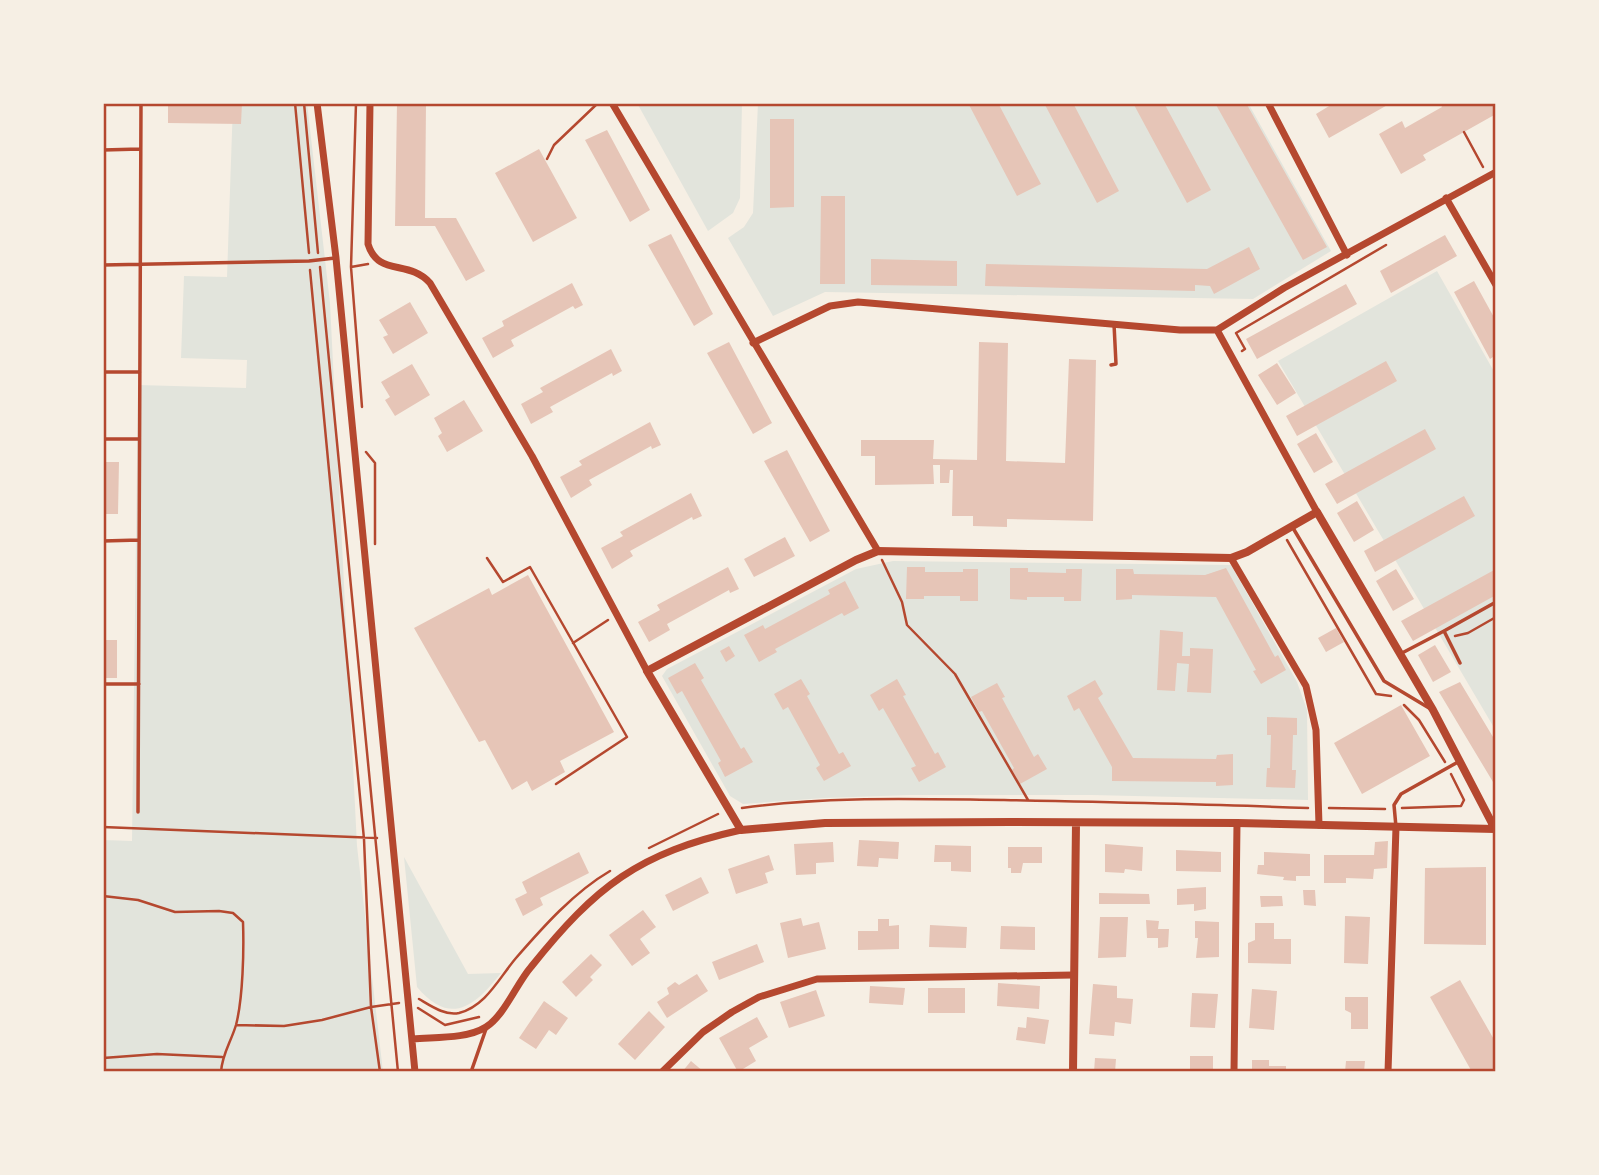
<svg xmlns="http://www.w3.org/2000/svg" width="1599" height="1175" viewBox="0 0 1599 1175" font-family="'Nunito Sans',sans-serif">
  <rect width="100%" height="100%" fill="#f6efe4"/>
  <path fill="#e2e4dc" d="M233,103H307L330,303L357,846L383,1072H103V840L132,841L138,385L246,388L247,360L181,358L184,276L227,277Z
    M637,103H742L740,198L733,213L708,231Z
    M758,103H1248L1331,251L1253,299L825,292L773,316L728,238L744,227L753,213Z
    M1437,271L1496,375V731L1278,361Z
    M893,561L1231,565L1297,682L1307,710L1308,800L1092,795H910L824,798L743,804L730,796L662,676L667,669L856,569Z
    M404,857L468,974L501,973C475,1006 451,1027 417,987Z"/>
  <path fill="#e6c5b7" d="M168,103H242L241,124L168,123Z
    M397,103H426L425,218H456L485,271L466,281L435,226H395Z
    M968,103H998L1041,184L1017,196Z
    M1044,103H1073L1119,191L1097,203Z
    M1133,103H1164L1211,190L1187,203Z
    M1215,103H1246L1327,247L1303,260Z
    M1334,103H1391L1329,138L1316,114Z
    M1440,103H1496V114L1423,155L1426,160L1401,174L1379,134L1402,121L1405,128L1442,107Z
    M770,119H794V207L770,208Z
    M607,130L650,210L630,222L585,140Z
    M539,149L577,218L533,242L495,173Z
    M821,196H845V284H820Z
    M671,234L713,314L694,326L648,245Z
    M1445,235L1457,256L1391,293L1380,271Z
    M1249,247L1260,269L1214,294L1210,286L1195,285V291L985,286L986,264L1207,269Z
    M871,259L957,261V286L871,285Z
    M1474,281L1496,321V355L1490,359L1454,292Z
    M572,283L583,305L575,309L573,306L511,340L514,346L493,358L482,338L504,326L502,321Z
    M1346,284L1357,304L1257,359L1246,339Z
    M410,302L428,333L393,354L383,337L388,335L379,320Z
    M729,342L772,423L753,434L707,353Z
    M979,342L1008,343L1006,461L1065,463L1069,359L1096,360L1093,521L1007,519V527L973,526V516H952L953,470H950L949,483H940V465H933L934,484L875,485V456H861V440H934L933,459L977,460Z
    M611,349L622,371L613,376L612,373L550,407L553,412L531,424L521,404L543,392L540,388Z
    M1386,361L1397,381L1297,436L1286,416Z
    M1277,363L1296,393L1277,405L1258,375Z
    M412,364L430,395L395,416L385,400L390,397L381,382Z
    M464,400L483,431L447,452L438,436L442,433L434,418Z
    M650,422L661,445L652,449L651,446L589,480L592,485L571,498L560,477L582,465L579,461Z
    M1425,429L1436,449L1337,504L1325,484Z
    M1316,433L1333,462L1314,473L1297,444Z
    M787,450L830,531L810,542L764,461Z
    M103,462H119L118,514H103Z
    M691,493L702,516L693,520L692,517L630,551L633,556L612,569L601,548L623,536L620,532Z
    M1464,496L1475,516L1375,572L1364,551Z
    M1357,501L1374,530L1354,542L1337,513Z
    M785,537L795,556L754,577L744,559Z
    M728,567L739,589L730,593L729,590L667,624L670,630L649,642L638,622L660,610L657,605Z
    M907,567H925V572H963V569H978V601H960V596H924V599H906Z
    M1010,568H1028V572L1066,573V569H1082L1081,601H1064V597H1027V600L1010,599Z
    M1226,568L1275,657L1278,655L1286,670L1261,684L1253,671L1256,670L1216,597L1132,595V599L1116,600V569H1133L1134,574L1205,575Z
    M1396,569L1414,599L1393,611L1376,581Z
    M1496,569V595L1413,641L1401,621Z
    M528,575L614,732L560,761L565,772L532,791L527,781L512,790L485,740L479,742L414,628L489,588L492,595Z
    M845,581L859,608L844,616L842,613L775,649L777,652L759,662L744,635L763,625L765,629L830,594L828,590Z
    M1336,628L1344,642L1326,652L1318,638Z
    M1160,630L1183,632L1182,656H1190V648L1213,649L1211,693L1187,692L1189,664L1177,663L1175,691L1157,690Z
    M103,640H117V678H103Z
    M1435,645L1451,672L1433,682L1418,655Z
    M729,646L735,656L726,662L720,651Z
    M695,663L704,678L701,680L741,749L744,747L753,762L725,777L718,763L721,761L682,691L677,694L668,678Z
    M801,679L810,694L807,696L839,754L843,752L851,766L824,781L816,768L820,765L788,707L783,710L774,694Z
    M897,679L906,695L903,696L935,754L938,752L946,767L919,782L911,768L916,766L883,708L879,711L870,695Z
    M1095,680L1103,694L1098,698L1133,758L1216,759L1217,755L1233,754V785L1216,786V782L1112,781V767L1079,708L1074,711L1067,696Z
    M1460,682L1496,742V787L1439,692Z
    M997,683L1005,697L1002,698L1034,757L1038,754L1047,769L1020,784L1012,770L1014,768L982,711L979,712L971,697Z
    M1401,705L1430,756L1362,794L1334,743Z
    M1267,717L1297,718V735H1293L1292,770H1296L1295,788L1266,787L1267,768H1270L1271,735H1267Z
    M859,840L899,842L898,859L879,858L878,867L857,866Z
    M1388,841L1387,868L1374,869L1373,879L1346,878V883H1324V855H1374L1375,842Z
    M833,842L834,862L816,863V874L796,875L794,844Z
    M1105,844L1143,847L1142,871L1125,869L1124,873L1105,872Z
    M935,845L971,846V872L951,871V862H934Z
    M1008,847H1042V863H1023L1021,873H1011V868H1008Z
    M1176,850L1221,852V872L1176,871Z
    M579,852L589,873L540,898L543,905L523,916L515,899L527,893L522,882Z
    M1264,852L1310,854V876H1296V881L1283,880L1284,877L1257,874L1258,865H1264Z
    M769,855L774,870L765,873L768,883L736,894L728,869Z
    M1486,867V945L1424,944L1425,868Z
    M701,877L709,893L673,911L665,895Z
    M1206,887V909L1194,911V904L1177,905V889Z
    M1303,890H1315L1316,906L1304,905Z
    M1099,893L1149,894L1150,904H1099Z
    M1260,896H1282L1283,906L1261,907Z
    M643,910L656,927L640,939L650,953L632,966L609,935Z
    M1345,916L1370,917L1368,964L1344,963Z
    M1100,917H1128L1126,957L1098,958Z
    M801,918L803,926L819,922L826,949L788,958L780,923Z
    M878,919H889V926L899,925V949L858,950V931H878Z
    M1146,920L1159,921L1158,929H1169L1168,947L1158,948V938H1147Z
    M1195,921L1219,922V957L1196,958L1198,938H1195Z
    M1255,923H1274V939H1291V964L1248,963V943L1255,940Z
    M930,925L967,927L966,948L929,947Z
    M1001,926L1035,927V950L1000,949Z
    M757,944L764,962L719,980L712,962Z
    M591,954L602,965L590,977L593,980L576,997L562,982Z
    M697,974L708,991L667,1018L657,1002L669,994L667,988L675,982L679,985Z
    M1460,980L1496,1043V1072H1472L1430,997Z
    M998,983L1040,986L1039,1009L997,1006Z
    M1093,984L1117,986V998L1133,999L1131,1024L1115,1022L1114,1036L1089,1034Z
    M870,986L905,988L903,1005L869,1003Z
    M928,988H965V1013H928Z
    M1252,989L1277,991L1274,1030L1249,1028Z
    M816,990L825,1016L789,1028L780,1002Z
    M1192,993L1218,994L1215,1028L1190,1027Z
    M1345,997H1368V1029H1351V1013L1345,1010Z
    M544,1001L568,1018L556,1035L549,1030L536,1049L519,1038Z
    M649,1011L665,1027L635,1060L618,1044Z
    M757,1017L768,1037L749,1048L756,1061L738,1072L719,1038Z
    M1027,1017L1049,1020L1045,1044L1016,1040L1018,1027L1026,1028Z
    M1190,1056H1213V1072H1190Z
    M1095,1058L1116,1059L1115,1072H1094Z
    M1252,1060H1269V1066H1286V1072H1252Z
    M691,1061L704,1072H682Z
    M1346,1061H1365L1364,1072H1345Z"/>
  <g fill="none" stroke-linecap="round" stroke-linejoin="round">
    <path stroke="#b5482f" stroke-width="2.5" d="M295,103L309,253
      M304,103L318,253
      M1464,132L1483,167
      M547,159L554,145L598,103
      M320,267L398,1072
      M351,267L356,103
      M310,270L364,839L371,1007L380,1072
      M1242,351L1245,349L1236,333L1386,245
      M362,407L351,267L368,264
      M366,452L375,463V544
      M1287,540L1376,694L1391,696
      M487,558L503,582L530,567L627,737L556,784
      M882,560L902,602L907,625L955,674L1028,800
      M1455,636L1468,633L1496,617
      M573,643L608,620
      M1404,705L1419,720L1445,762
      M742,808C827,796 914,799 1001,800C1103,802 1206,804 1308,808
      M1329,808L1385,809
      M1402,808L1461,806L1464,800L1451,774
      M103,827L377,838
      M649,848L718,814
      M103,896L138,900L175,912L219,911L233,913L243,922C244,950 243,998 236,1025C231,1042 222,1054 221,1072
      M419,999C431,1006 445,1016 459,1013C486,1006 499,978 516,958C543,927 574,892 610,871
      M418,1008L445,1025L479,1017
      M236,1025L284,1026L322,1020L371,1007L399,1003
      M103,1058L157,1054L222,1057"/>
    <path stroke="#b5482f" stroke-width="3.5" d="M103,150L140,149
      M103,265L309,261L335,258
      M1111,365L1116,364L1114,324
      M103,372H140
      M103,439H139
      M1293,528L1384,681L1429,708
      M103,538V541L139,540
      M1444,631L1496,602
      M1402,653L1444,631L1460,663
      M103,684H139
      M138,812L141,103
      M1396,827L1394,805L1401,794L1458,762
      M471,1072L486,1029"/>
    <path stroke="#b5482f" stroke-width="7" d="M317,103L336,258L415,1072
      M370,103L368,244C378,277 409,259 430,283L532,456L647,671
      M612,103L878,551
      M1268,103L1347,255
      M1446,198L1496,285
      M1217,330L1317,512
      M753,343L830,306L858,302L1180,330H1217L1284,288L1496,172
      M1231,558L1306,686L1316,730L1319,825
      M413,1039C435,1037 467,1039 486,1027C504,1016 517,983 531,967C596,886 638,853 741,830
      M662,1072L703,1032L732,1012L759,997L817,979L1073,975
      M1234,1072L1237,823
      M1388,1072L1396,827"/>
    <path stroke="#b5482f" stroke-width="8" d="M1317,512L1433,710L1495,829L1237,823L1010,822L825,823L741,830L647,671L856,560L878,551L1231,558L1247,552Z
      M1073,1072L1076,824"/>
  </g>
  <rect width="1599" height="1175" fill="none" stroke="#f6efe4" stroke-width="210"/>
  <rect x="105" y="105" width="1389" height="965" fill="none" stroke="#b5482f" stroke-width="2.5"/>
</svg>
